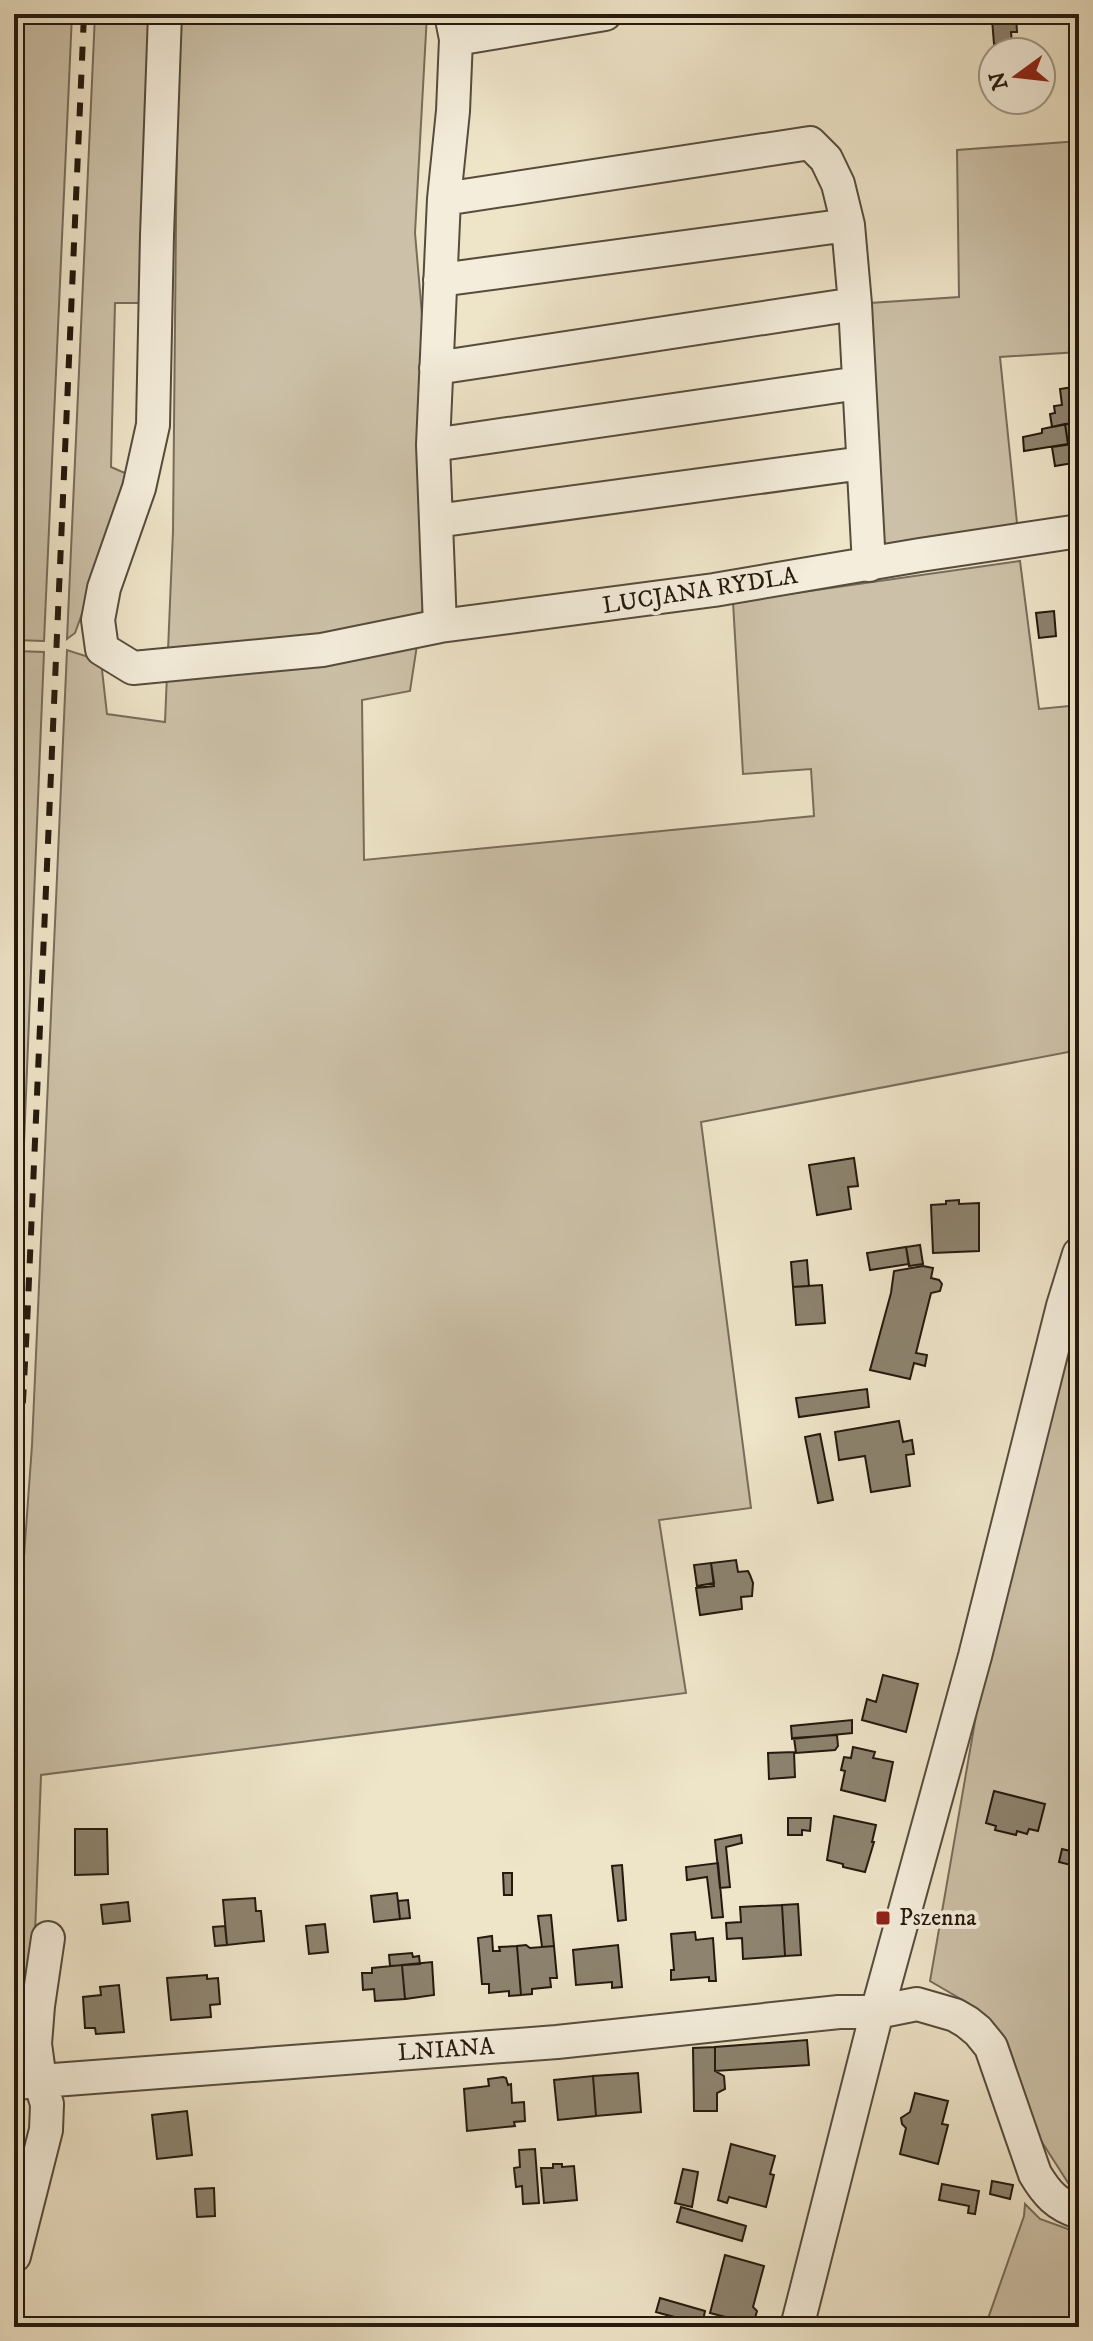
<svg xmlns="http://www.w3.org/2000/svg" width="1093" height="2341" viewBox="0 0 1093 2341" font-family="'IM FELL DW Pica',serif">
  <rect width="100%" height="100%" fill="#eee4c8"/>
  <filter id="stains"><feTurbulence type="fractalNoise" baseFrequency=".0025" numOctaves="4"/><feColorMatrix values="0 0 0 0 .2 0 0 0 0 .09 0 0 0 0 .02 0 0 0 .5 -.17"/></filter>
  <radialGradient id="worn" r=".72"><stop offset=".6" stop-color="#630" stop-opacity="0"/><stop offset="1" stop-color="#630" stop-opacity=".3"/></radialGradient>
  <path fill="#ccc1a8" stroke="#786d5b" stroke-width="2" d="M21,14H72L44,641L14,640L20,375Z
    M95,14H158L147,303H115L111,467L132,476L75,633L67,639Z
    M178,14H427L415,233L433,444L436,521L410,691L362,700L364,860L814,816L811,769L743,774L733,602L1020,561L1039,709L1079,705V1050L701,1122L751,1508L659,1520L686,1693L41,1775L34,1960L17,2057L14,2058V1696L32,1445L67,650L101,661L107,714L165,722L173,531Z
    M1079,141V352L1000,357L1018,533L868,555L855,304L959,297L957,150Z
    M16,651L44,652L14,1389V673Z
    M1064,1359L1079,1363V2192L1072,2189L1040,2139L1010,2050L971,2005L930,1981L977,1710Z
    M1025,2204L1040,2219L1079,2233V2327H985L1024,2216Z"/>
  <path fill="#8d836f" stroke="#24190e" stroke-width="2" d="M1016,16L1017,32H1011L1012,43L994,44L992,19Z
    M1079,386V422L1052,427L1050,414L1055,413L1054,406L1062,405L1060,389Z
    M1079,422V443L1068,444L1065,424Z
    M1065,424L1068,444L1024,451L1023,437L1042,433V429Z
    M1079,443V462L1055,466L1052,447Z
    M1054,611L1056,636L1039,638L1036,613Z
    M854,1158L858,1186L848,1187L851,1209L817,1215L809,1165Z
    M959,1200V1204L979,1203V1251L933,1253L931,1205L946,1204V1201Z
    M920,1245L923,1264L909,1266L906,1247Z
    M906,1247L909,1264L870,1270L867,1253Z
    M807,1260L809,1286L793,1287L791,1262Z
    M923,1266L933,1268L931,1278L939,1280L942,1284L940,1291L931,1293L916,1353L927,1355L925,1366L914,1363L910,1379L870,1370L891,1293L894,1271Z
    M822,1285L825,1323L796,1325L793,1287Z
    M867,1389L869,1407L799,1417L796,1398Z
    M899,1421L903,1442L912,1440L914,1454L906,1455L910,1486L871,1492L865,1456L839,1460L835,1432Z
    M820,1434L833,1500L818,1503L805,1437Z
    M736,1560L738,1572L748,1571L750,1575L753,1583L752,1596L741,1597L742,1609L700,1615L696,1588L714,1586L711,1563Z
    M711,1563L714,1583L697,1586L694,1565Z
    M883,1675L918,1684L906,1732L862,1720L867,1699L876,1702Z
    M852,1720V1733L792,1739L791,1726Z
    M837,1735L838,1746L835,1750L796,1753L794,1738Z
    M853,1747L875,1752L873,1758L893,1762L885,1801L841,1790L845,1771L841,1770L844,1757L851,1758Z
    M794,1752L795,1777L769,1779L768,1753Z
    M994,1791L1045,1804L1038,1831L1029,1829L1027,1834L1017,1831L1016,1835L995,1830L996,1826L986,1823Z
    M834,1816L876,1825L872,1842H874L865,1872L843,1867V1864L827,1860Z
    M788,1818H811L810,1831L802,1830V1835H788Z
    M75,1829H107L108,1874L75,1875Z
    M741,1835L742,1843L726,1847L730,1887L720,1888L715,1840Z
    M1062,1849L1079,1853V1867L1059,1862Z
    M718,1863L723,1917L712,1918L707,1877L687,1880L686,1867Z
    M622,1865L626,1920L618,1921L612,1866Z
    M503,1873H512V1895H504Z
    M397,1893L400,1919L374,1922L371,1896Z
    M255,1898L256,1911H261L264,1941L227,1945L223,1900Z
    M408,1900L410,1918L400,1919L398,1901Z
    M128,1902L130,1921L103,1924L101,1905Z
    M798,1904L801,1955L785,1956L782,1905Z
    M782,1905L785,1956L743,1959L742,1938L727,1939L726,1923L741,1922L740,1907Z
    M551,1915L554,1946L542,1947L538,1916Z
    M325,1924L328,1952L309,1954L306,1926Z
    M225,1926L227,1945L215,1946L213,1927Z
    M695,1932L696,1940L713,1938L716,1981H709V1977L671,1980V1970H674L671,1934Z
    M492,1936L493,1951H500L499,1947L517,1946L521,1995L509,1996V1991L489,1993V1984H482L478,1938Z
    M526,1945L530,1948L554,1946L557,1978H550L551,1987L532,1989V1994L521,1995L517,1946Z
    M618,1945L622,1987L612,1988V1982L576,1985L573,1950Z
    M412,1953L413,1957L419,1956L420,1964L390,1966L389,1955Z
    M432,1962L434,1995L405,1999L402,1965Z
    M402,1965L405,1999L375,2001L374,1989L363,1990L362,1973H372V1968Z
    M207,1975V1979L218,1978L220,2004L210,2005L211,2017L171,2020L167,1978Z
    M119,1985L124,2032L96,2034L95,2028H85L83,1997L101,1995L100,1987Z
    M807,2040L809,2065L715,2071V2047Z
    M715,2047V2071L724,2076L725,2089L717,2093V2111H694L693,2048Z
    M638,2073L641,2112L596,2116L593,2076Z
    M593,2076L596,2116L558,2120L554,2080Z
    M503,2077L506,2078L508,2085L511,2084L512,2103L524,2102L525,2121L514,2122L515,2126L467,2131L464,2089L489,2086L488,2079Z
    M915,2093L948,2101L942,2124L948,2125L938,2164L900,2154L906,2128L902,2124L901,2118L910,2112Z
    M187,2111L192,2155L157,2159L152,2115Z
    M731,2144L775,2156L770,2174L774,2175L766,2207L729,2197L727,2203L718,2200Z
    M535,2149L539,2203L523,2204L522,2186L516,2187L514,2168L520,2167L519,2150Z
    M553,2164H562V2167L574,2166L577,2200L544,2203L541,2168H553Z
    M683,2169L698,2172L692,2207L675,2203Z
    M992,2181L1013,2185L1010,2199L990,2194Z
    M942,2184L979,2191L975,2214L968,2213L969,2206L939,2200Z
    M214,2188L215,2216L197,2217L195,2189Z
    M681,2207L746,2226L742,2241L677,2222Z
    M725,2255L764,2266L753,2307L757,2311L755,2318L750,2319L749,2323L710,2313Z
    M660,2298L705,2311L702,2325L656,2312Z
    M667,2315L705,2325V2327H663Z"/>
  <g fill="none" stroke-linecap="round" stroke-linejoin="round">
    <g stroke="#564c3c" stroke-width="36">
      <path id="minor" d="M165,14L157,235L153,425L139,488L104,588L98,620L102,649L133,668L322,650L440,626L714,590L920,555L1079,531
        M456,39L605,14
        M444,199L810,143L826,159L838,184L848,225L855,304L869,565
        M440,280L848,225
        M436,368L855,304
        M433,445L859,383
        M436,521L863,463
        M440,626L433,445L444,199L453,111L456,39L451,14
        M14,2083L557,2042L839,2012H877L917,2004L955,2015L967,2022L978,2031L991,2047L1035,2174C1047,2194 1057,2205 1079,2212
        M14,2256L46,2130L47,2104L40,2081L35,2044L38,2006L48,1938
        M797,2327L877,2012L975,1656L1063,1306L1079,1254"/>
    </g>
    <use href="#minor" stroke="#f4eddb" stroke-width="32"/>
    <path stroke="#24190e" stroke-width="6" stroke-dasharray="14 14" stroke-linecap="butt" d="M14,1571L27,1325L84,14"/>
  </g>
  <rect fill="#8f2418" stroke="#f4eddb" stroke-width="3" x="875" y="1910" width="16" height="16" rx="4"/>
  <g text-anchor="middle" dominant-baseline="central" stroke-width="8" stroke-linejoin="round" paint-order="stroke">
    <g font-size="24" fill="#24190e" stroke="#f4eddb">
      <text transform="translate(700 591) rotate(-9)">LUCJANA RYDLA</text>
      <text transform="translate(446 2050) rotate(-4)">LNIANA</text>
    </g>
    <g font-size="24" fill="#24190e" stroke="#f4eddb" text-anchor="start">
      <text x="899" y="1918">Pszenna</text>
    </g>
  </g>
  <rect width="1093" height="2341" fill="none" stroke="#eee4c8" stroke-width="48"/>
  <rect x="16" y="16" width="1061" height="2309" fill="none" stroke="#24190e" stroke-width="4"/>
  <rect x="24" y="24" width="1045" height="2293" fill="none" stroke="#24190e" stroke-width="2"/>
  <g transform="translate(1017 76) rotate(255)"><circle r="38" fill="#f4eddb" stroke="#a19889" stroke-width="2"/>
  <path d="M0-6L14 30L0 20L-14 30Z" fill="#8f2418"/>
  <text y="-12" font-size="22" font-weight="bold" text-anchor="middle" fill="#24190e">N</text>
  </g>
  <rect width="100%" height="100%" filter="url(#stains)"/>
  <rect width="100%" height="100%" fill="url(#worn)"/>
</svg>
